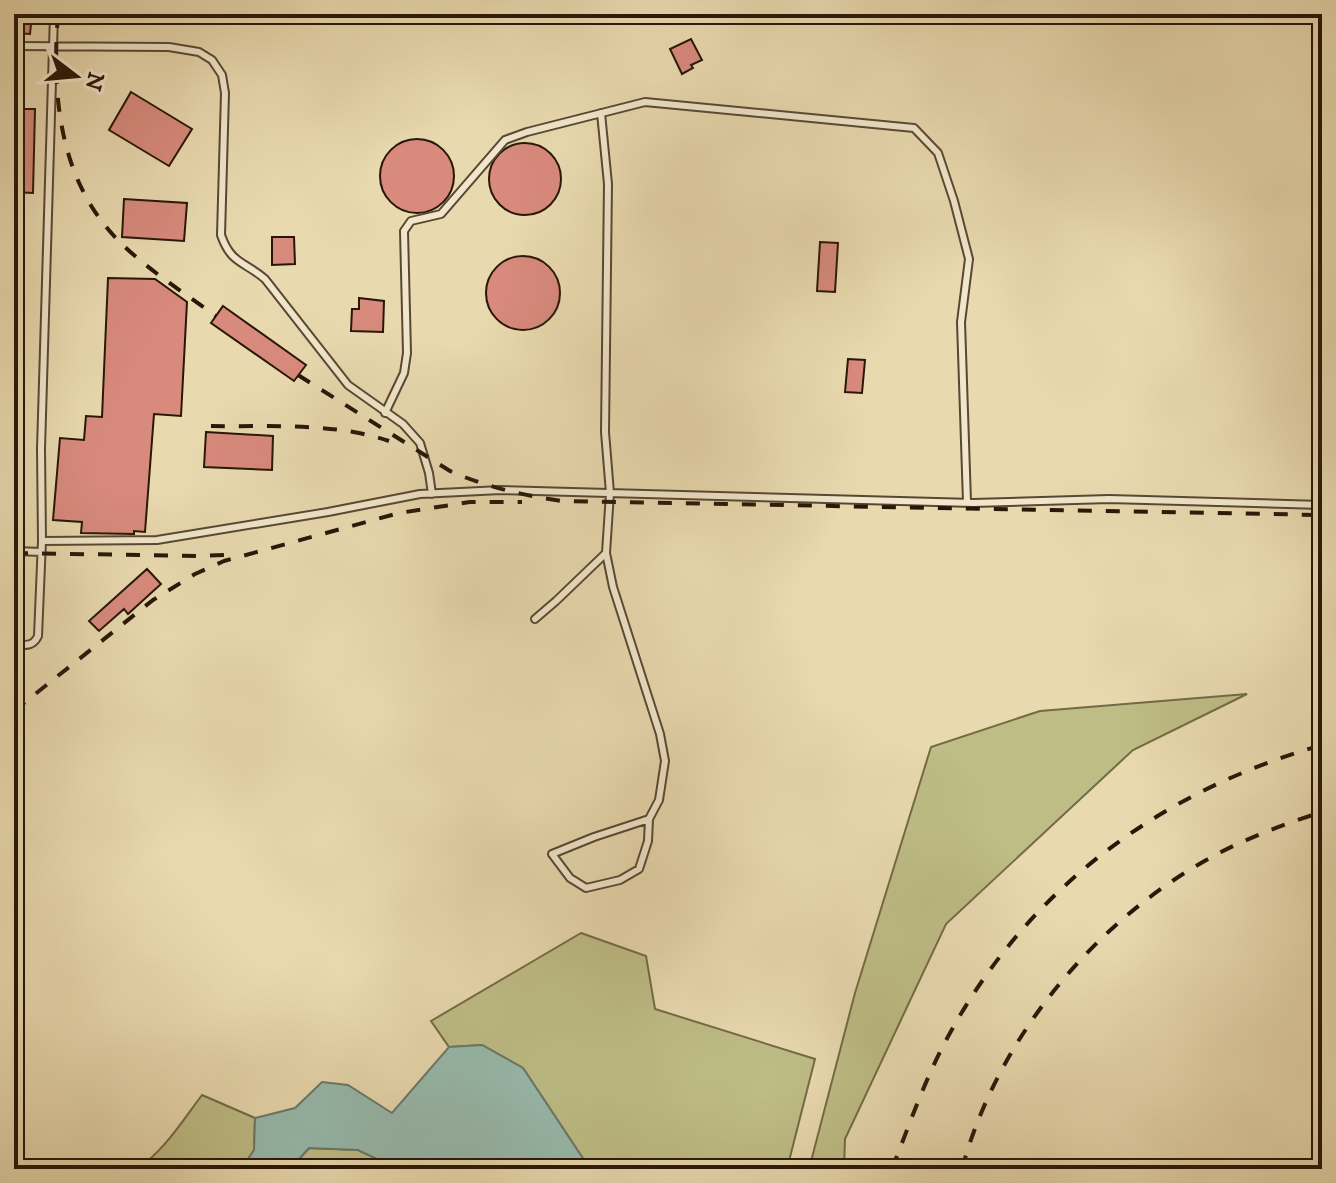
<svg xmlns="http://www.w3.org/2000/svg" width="1336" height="1183" viewBox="0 0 1336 1183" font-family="'IM FELL DW Pica',serif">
  <rect width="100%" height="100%" fill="#e9d9af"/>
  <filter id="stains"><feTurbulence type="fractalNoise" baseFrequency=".0025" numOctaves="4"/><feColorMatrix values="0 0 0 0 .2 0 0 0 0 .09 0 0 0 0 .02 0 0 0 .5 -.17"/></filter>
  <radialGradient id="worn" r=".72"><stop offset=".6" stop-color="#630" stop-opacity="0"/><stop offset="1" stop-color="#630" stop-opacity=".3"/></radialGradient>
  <path fill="#bebd86" stroke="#736a47" stroke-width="2" d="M1247,694L1133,750L946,924L845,1139L844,1169H809L855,993L931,747L1040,711Z
    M581,933L646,956L655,1009L815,1059L787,1169H590L523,1068L482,1045L449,1047L431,1021Z
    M202,1095L255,1118L254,1150L243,1168L137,1169C164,1151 183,1120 202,1095Z
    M309,1148L358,1150L384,1162L383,1169H290Z"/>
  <path fill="#97baad" stroke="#6b796b" stroke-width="2" d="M482,1045L523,1068L590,1169H383V1162L358,1150L309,1148L290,1169H241L254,1150L255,1118L295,1108L322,1082L348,1085L392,1113L449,1047Z"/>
  <path fill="#d88a7d" stroke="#281708" stroke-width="2" d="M14,14H32L30,34L14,33Z
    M691,39L702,60L691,65L693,68L682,74L670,49Z
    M131,92L192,129L169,166L109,130Z
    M14,109H35L33,193L14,192Z
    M380 176a37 37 0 1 1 74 0a37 37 0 1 1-74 0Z
    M489 179a36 36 0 1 1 72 0a36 36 0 1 1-72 0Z
    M124,199L187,203L184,241L122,237Z
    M272,237H294L295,264L272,265Z
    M820,242L838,243L835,292L817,291Z
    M486 293a37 37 0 1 1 74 0a37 37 0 1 1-74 0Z
    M108,278L155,279L187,302L181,416L154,414L145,532L134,531V534L81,533L82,522L53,520L60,438L84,440L86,416L102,417Z
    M359,298L384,301L383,332L351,331L352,309H359Z
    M223,306L306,365L294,381L211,323Z
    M848,359L865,360L862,393L845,392Z
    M206,432L273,436L272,470L204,467Z
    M147,569L161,584L128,614L124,609L99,631L89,621Z"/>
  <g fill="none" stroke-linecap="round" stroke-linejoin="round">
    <g stroke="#584832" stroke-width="10">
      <path id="lane" d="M14,46L169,47L199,52L212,60L222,75L225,93L221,235C231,264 244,261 265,279L348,385L403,424L420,443L429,473L432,494
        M385,413L404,373L407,353L404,231L411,221L441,214L505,140L527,132L645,102L914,128L938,153L954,201L969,259L961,322L967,502
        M42,541L157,540L328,512L420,494L501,490L973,503L1109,499L1322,505
        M14,551L42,552
        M606,553L613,587L660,734L665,761L659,800L649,819L594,837L552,854L570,878L586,888L620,880L639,869L648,841L649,819
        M535,619L556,601L606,553L610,493L605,432L608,184L601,113
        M14,645C25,645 33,647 38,636L42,541L41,449L54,14"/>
    </g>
    <use href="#lane" stroke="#f1e6cb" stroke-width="6"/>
    <path stroke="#281708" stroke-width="4" stroke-dasharray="14 14" stroke-linecap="butt" d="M58,14C52,92 58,175 114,236C142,266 183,292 216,316
      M298,375L450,471C486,487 522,495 561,501L1322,515
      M211,426C269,427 333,422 389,441
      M14,553L200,556L226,555
      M14,711L153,600L195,574L224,561L399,513L470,502H522
      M892,1169C908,1128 923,1085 943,1046C1023,892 1157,792 1322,745
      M962,1169C998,1036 1098,916 1221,852C1253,836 1287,823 1322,812"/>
  </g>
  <rect width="1336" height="1183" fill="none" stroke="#e9d9af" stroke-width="48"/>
  <rect x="16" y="16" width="1304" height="1151" fill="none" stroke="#281708" stroke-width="4"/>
  <rect x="24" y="24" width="1288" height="1135" fill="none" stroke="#281708" stroke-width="2"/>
  <g transform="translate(76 76) rotate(106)" stroke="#f1e6cb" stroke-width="6" paint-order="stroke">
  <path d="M0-6L14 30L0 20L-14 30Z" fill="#281708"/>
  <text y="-12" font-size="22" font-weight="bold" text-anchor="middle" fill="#281708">N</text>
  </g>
  <rect width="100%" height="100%" filter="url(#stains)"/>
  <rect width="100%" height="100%" fill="url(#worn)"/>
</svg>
